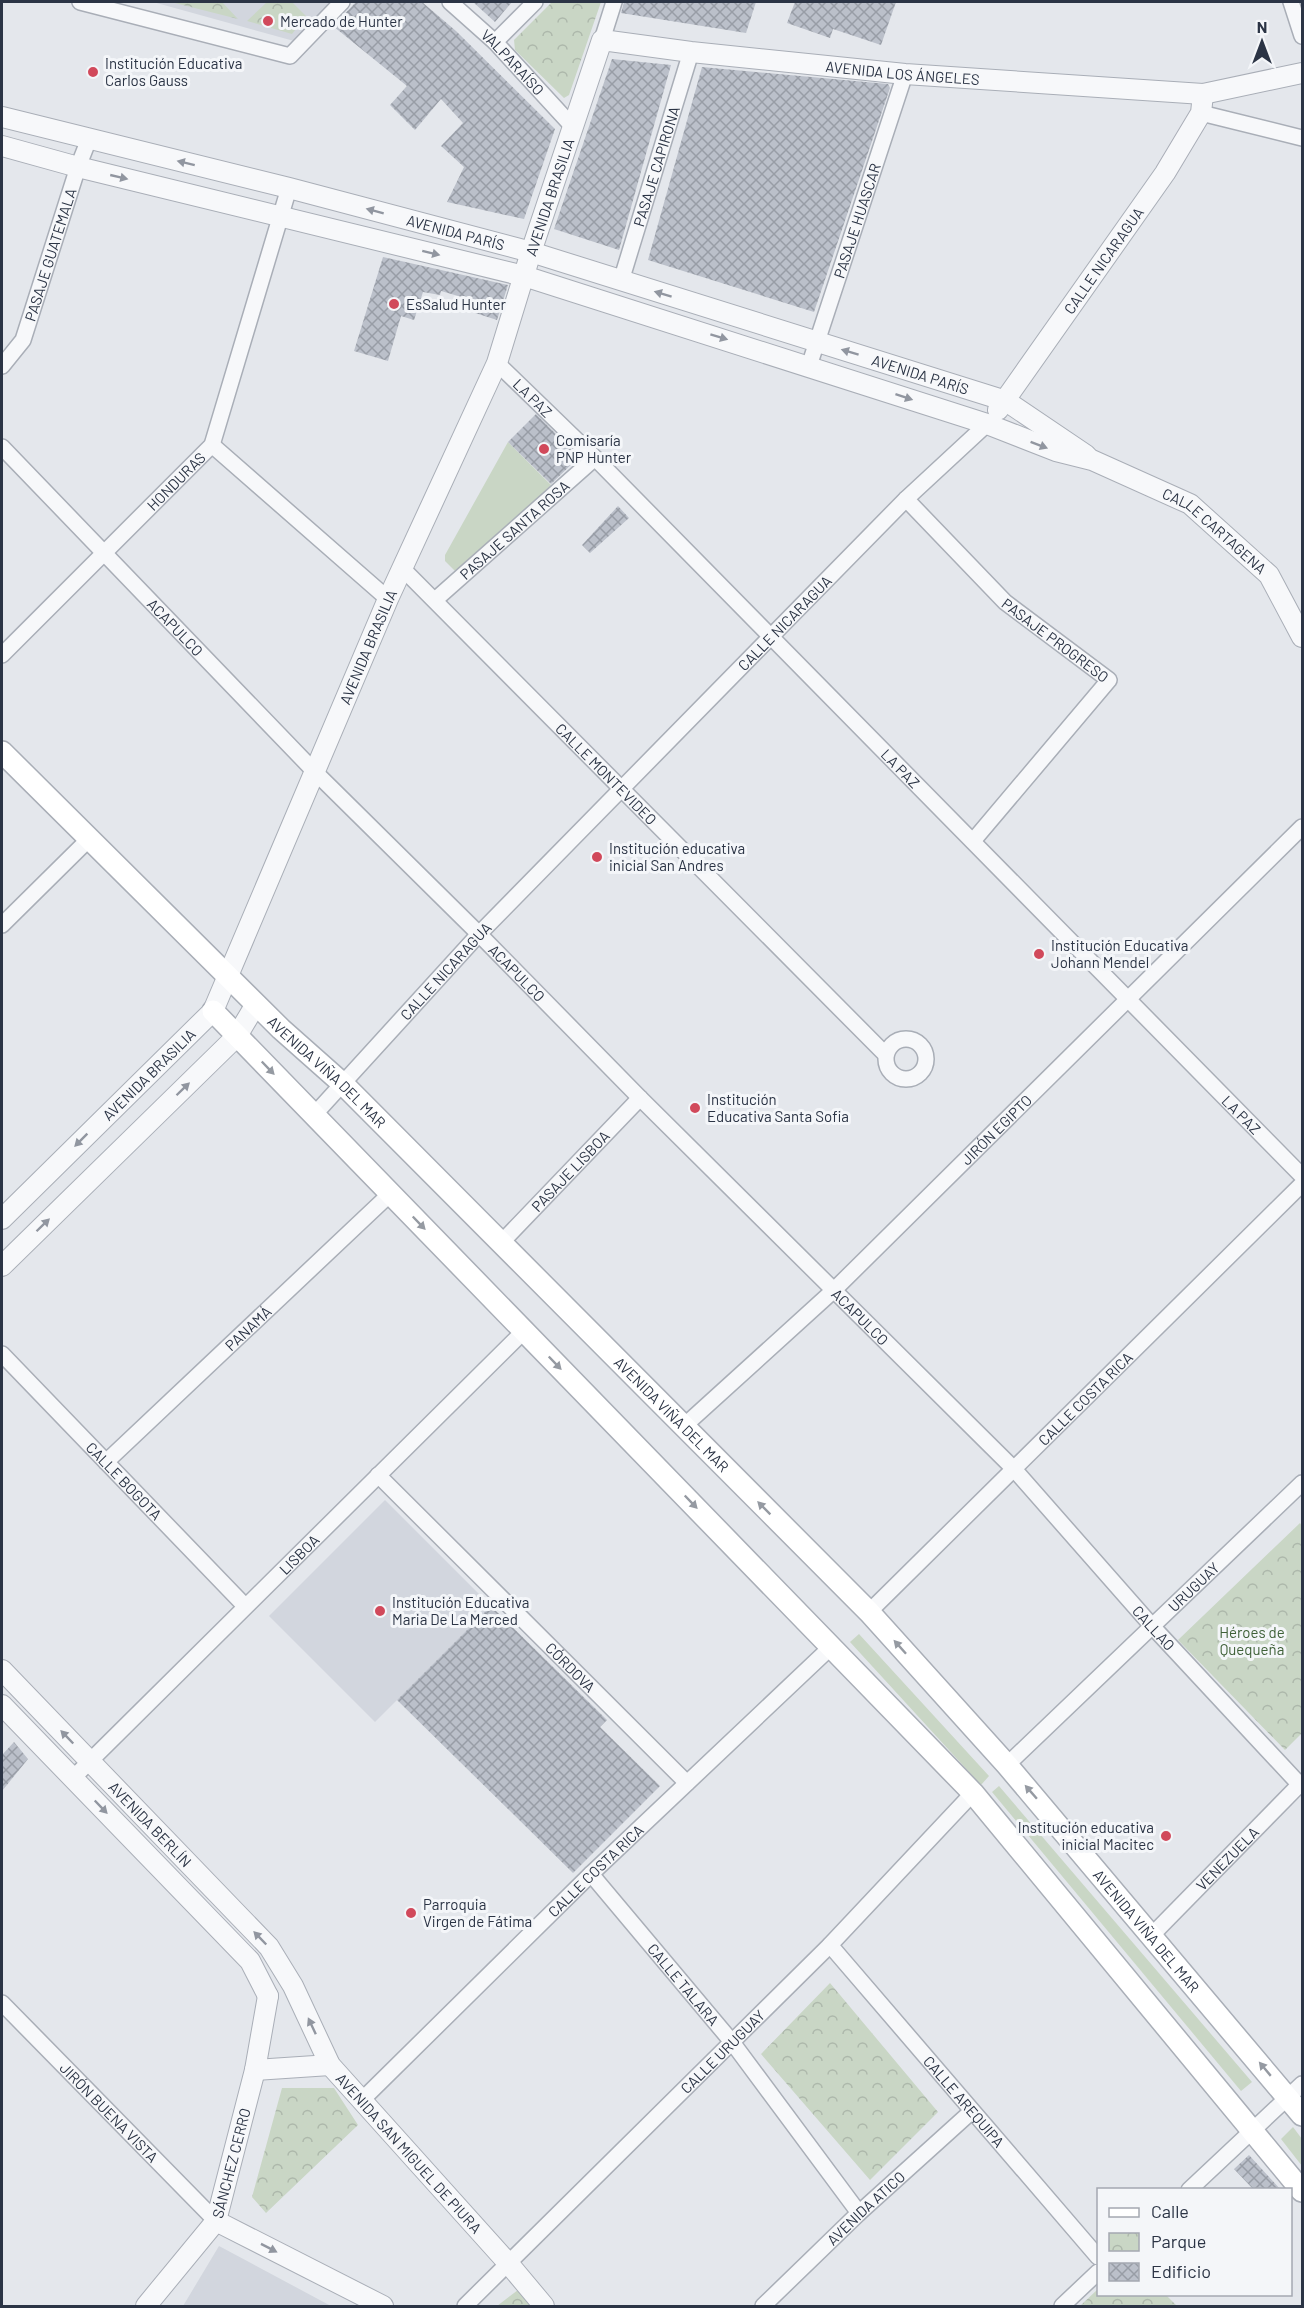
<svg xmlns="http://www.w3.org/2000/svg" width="1304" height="2308" viewBox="0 0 1304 2308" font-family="Barlow,sans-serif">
  <defs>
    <pattern id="park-crowns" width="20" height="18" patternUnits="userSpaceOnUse" patternTransform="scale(1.5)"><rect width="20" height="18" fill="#c9d6c5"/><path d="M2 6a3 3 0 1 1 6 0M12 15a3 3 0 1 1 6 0" fill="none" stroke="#adb8ab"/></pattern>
    <pattern id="building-cross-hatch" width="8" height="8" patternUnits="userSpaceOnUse" patternTransform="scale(1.5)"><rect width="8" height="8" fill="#bbc0ca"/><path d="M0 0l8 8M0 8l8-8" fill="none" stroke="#989da6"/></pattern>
  </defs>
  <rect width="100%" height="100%" fill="#e4e7ec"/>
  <path fill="#d2d6de" d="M153,2H332L294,41Z
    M385,1500L491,1606L375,1722L269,1616Z
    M219,2246L331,2306H183Z"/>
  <path fill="#c9d6c5" d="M508,442L551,485L463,579L445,561V555Z
    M859,1634L989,1776L981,1785L850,1642Z
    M999,1786L1252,2082L1241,2091L992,1792Z
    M1293,2127L1302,2139V2166L1281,2139Z"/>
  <path fill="url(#park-crowns)" d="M171,2H222L238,19Z
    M267,2H292L306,16L292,34L247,21Z
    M552,2H601L569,95L564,98L515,50L514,40Z
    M1300,1523L1302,1526V1733L1285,1750L1178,1640Z
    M830,1983L938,2112L870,2180L761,2054Z
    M282,2088H334L358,2125L266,2213L252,2197Z
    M1098,2289V2294L1166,2295L1177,2306H1080Z
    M518,2290L533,2306H497Z"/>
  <path fill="url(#building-cross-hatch)" d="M356,2H422L456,31L555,129L524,219L447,202L464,167L441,146L463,123L441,99L415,130L390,105L407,86L333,26Z
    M473,2H512L495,22Z
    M624,2H756L746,33L621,13Z
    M795,2H896L881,45L833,29L830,38L787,23Z
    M612,59L671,65L619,250L554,229Z
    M702,67L888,84L890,88L814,312L648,260Z
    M383,257L508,285L497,320L469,311L472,300L441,291L440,295L423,292L414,320L401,316L388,361L354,351Z
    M536,414L579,457L551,484L508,442Z
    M618,506L629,518L590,553L582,545Z
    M491,1606L607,1720L600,1727L660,1786L573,1873L397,1700Z
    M14,1742L28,1759L2,1791V1755Z
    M1249,2155L1281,2190H1254L1234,2169Z"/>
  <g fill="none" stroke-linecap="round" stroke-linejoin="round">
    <g stroke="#a9aeb7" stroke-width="18">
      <g id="minor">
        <path d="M80,2L290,56L342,2"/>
        <path id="s1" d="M450,2L495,42L573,127"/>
        <path d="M1291,2L1302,36"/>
        <path d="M602,40L614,2"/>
        <path d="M495,42L535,2"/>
        <path d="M1201,113L1302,138"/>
        <path id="s2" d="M621,281L691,52"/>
        <path id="s3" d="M497,363L595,458L1302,1176"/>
        <path id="s4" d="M2,366L23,340L78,167L89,139"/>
        <path id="s5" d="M809,366L905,74"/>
        <path d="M212,445L388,599"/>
        <path id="s6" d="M2,447L315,772L479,934L640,1098L1013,1468L1152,1626L1300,1785"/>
        <path id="s7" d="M906,499L1005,602L1109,680L973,841"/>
        <path id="s8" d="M402,568L886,1055"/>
        <path id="s9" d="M435,600L595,458"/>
        <path id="s10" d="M2,655L212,445L289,188"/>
        <path d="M2,925L89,839"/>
        <circle cx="906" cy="1059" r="20"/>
        <path id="s11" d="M314,1115L479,934L906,499L987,424"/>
        <path id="s12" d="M501,1243L640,1098"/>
        <path id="s13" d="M2,1354L245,1606"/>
        <path id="s14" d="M683,1427L834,1290L1302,827"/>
        <path id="s15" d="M106,1462L390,1194"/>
        <path id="s16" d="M378,1475L687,1783"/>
        <path id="s17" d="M869,1612L1302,1184"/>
        <path id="s18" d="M1007,1765L1302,1483"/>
        <path id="s19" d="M73,1778L524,1331"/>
        <path id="s20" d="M591,1874L732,2042L859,2213"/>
        <path id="s21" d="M1153,1934L1302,1782"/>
        <path id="s22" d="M830,1945L1098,2257"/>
        <path id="s23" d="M2,2003L216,2221"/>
        <path id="s24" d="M363,2099L591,1874L832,1646"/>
        <path d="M1189,2190L1302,2084"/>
        <path id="s25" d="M465,2306L830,1945L973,1793"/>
        <path id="s26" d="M763,2306L859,2213L972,2111"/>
        <path d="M1062,2306L1098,2272"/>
      </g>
    </g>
    <g stroke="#a9aeb7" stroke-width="22">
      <g id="tertiary">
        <path id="s27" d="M2,117L289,188L531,252L1006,401L1086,455"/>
        <path id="s28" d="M2,146L78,167L524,276L987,424L1056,451L1092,460L1190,504L1269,575L1302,637"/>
        <path id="s29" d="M998,410L1165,173L1201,113L1203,94"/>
        <path id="s30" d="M2,1219L213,1011L388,599L497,363L531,252L602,40L691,52L905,74L1203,94L1302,73"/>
        <path d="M2,1266L237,1036L256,1004"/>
        <path id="s31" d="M2,1670L269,1947L293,1986L330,2065L508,2263L544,2306"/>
        <path d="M2,1705L250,1961L268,1996"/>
        <path d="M255,2070L330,2065"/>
        <path d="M216,2221L383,2306"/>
        <path id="s32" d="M146,2306L216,2221L255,2070L268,1996"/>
      </g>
    </g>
    <g stroke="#a9aeb7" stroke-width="24">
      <g id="secondary">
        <path id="s33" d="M2,752L281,1029L343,1084L869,1612L1007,1765L1302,2115"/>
        <path d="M213,1011L973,1793L1302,2191"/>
      </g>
    </g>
    <use href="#minor" stroke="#f7f8fa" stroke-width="15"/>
    <use href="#tertiary" stroke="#f7f8fa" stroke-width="20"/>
    <use href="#secondary" stroke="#fff" stroke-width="21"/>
  </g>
  <defs><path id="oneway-solid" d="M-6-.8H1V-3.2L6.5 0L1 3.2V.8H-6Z" transform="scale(1.5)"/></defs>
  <g fill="#9196a0">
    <use href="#oneway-solid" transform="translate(186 163) rotate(-166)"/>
    <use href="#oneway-solid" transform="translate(119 177) rotate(13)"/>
    <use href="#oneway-solid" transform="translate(375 211) rotate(-165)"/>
    <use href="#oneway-solid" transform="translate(431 253) rotate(14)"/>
    <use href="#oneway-solid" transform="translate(663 294) rotate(-163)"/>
    <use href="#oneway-solid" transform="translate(719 337) rotate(17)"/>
    <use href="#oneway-solid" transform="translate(850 352) rotate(-163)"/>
    <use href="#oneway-solid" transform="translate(904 397) rotate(18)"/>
    <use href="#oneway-solid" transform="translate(1039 445) rotate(21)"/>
    <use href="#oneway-solid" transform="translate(183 1089) rotate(-44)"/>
    <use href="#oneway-solid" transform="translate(81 1140) rotate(135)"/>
    <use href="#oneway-solid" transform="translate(43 1225) rotate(-44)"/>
    <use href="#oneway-solid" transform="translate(67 1737) rotate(-134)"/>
    <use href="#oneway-solid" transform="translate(101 1807) rotate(46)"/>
    <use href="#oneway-solid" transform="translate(260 1938) rotate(-134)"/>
    <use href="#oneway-solid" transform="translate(312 2026) rotate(-115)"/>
    <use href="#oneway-solid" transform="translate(269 2248) rotate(27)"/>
  </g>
  <g fill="#959aa2">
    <use href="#oneway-solid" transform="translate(268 1068) rotate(46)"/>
    <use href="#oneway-solid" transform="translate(419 1223) rotate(46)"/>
    <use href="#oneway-solid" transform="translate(555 1363) rotate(46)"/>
    <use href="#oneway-solid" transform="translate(691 1502) rotate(46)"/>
    <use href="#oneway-solid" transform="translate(764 1508) rotate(-135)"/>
    <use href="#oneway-solid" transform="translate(900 1647) rotate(-132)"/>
    <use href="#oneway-solid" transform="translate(1031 1792) rotate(-131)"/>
    <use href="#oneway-solid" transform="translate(1265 2069) rotate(-130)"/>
  </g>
  <g fill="#d1495b" stroke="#f4f6f9" stroke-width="2">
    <circle cx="268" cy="21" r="6"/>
    <circle cx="93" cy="72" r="6"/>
    <circle cx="394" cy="304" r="6"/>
    <circle cx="544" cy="449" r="6"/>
    <circle cx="597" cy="857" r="6"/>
    <circle cx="1039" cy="954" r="6"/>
    <circle cx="695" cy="1108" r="6"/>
    <circle cx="380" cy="1611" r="6"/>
    <circle cx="1166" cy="1836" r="6"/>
    <circle cx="411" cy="1913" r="6"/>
  </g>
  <g text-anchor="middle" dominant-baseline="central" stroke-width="6" stroke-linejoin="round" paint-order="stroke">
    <g font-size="15" fill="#2b3445" stroke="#f4f6f9" text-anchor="start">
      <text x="280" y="21">Mercado de Hunter</text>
      <text x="105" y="63">Institución Educativa<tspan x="105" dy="17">Carlos Gauss</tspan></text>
      <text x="406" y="304">EsSalud Hunter</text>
      <text x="556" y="440">Comisaría<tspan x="556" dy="17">PNP Hunter</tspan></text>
      <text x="609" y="848">Institución educativa<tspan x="609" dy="17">inicial San Andres</tspan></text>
      <text x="1051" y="945">Institución Educativa<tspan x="1051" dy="17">Johann Mendel</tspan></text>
      <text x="707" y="1099">Institución<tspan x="707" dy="17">Educativa Santa Sofia</tspan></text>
      <text x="392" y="1602">Institución Educativa<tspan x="392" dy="17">Maria De La Merced</tspan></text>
      <text x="1154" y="1827" text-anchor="end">Institución educativa<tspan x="1154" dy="17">inicial Macitec</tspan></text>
      <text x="423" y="1904">Parroquia<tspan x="423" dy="17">Virgen de Fátima</tspan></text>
    </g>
    <g font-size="15" fill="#2b3445" stroke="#f4f6f9">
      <text stroke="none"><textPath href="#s1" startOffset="87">VALPARAÍSO</textPath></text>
      <text stroke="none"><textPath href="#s30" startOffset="1646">AVENIDA LOS ÁNGELES</textPath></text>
      <text stroke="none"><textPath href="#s2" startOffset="120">PASAJE CAPIRONA</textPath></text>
      <text stroke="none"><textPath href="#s30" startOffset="1178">AVENIDA BRASILIA</textPath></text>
      <text stroke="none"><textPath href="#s5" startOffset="153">PASAJE HUASCAR</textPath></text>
      <text stroke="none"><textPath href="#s27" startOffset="468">AVENIDA PARÍS</textPath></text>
      <text stroke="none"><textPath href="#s4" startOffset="123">PASAJE GUATEMALA</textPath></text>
      <text stroke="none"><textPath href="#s29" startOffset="183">CALLE NICARAGUA</textPath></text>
      <text stroke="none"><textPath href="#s27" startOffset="954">AVENIDA PARÍS</textPath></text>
      <text stroke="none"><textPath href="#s3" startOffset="50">LA PAZ</textPath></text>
      <text stroke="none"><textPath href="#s10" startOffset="246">HONDURAS</textPath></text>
      <text stroke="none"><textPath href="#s9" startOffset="106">PASAJE SANTA ROSA</textPath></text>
      <text stroke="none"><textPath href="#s28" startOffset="1278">CALLE CARTAGENA</textPath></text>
      <text stroke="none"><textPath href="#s11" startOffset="681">CALLE NICARAGUA</textPath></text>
      <text stroke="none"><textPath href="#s6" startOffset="250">ACAPULCO</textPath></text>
      <text stroke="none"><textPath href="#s7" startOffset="206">PASAJE PROGRESO</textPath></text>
      <text stroke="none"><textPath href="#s30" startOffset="692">AVENIDA BRASILIA</textPath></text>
      <text stroke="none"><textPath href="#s3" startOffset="572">LA PAZ</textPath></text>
      <text stroke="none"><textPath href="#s8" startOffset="290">CALLE MONTEVIDEO</textPath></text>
      <text stroke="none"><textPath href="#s11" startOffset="195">CALLE NICARAGUA</textPath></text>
      <text stroke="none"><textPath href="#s6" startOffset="736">ACAPULCO</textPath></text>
      <text stroke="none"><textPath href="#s33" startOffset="456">AVENIDA VIÑA DEL MAR</textPath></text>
      <text stroke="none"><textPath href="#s30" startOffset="206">AVENIDA BRASILIA</textPath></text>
      <text stroke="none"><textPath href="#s3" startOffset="1058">LA PAZ</textPath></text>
      <text stroke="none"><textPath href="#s14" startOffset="432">JIRÓN EGIPTO</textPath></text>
      <text stroke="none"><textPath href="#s12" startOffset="100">PASAJE LISBOA</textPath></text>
      <text stroke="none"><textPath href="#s6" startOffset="1222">ACAPULCO</textPath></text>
      <text stroke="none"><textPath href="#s15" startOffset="195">PANAMÁ</textPath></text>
      <text stroke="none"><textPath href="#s17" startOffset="304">CALLE COSTA RICA</textPath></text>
      <text stroke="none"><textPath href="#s33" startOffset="942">AVENIDA VIÑA DEL MAR</textPath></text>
      <text stroke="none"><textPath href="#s13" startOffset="176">CALLE BOGOTA</textPath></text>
      <text stroke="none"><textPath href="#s19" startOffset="318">LISBOA</textPath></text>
      <text stroke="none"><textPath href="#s18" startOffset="258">URUGUAY</textPath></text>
      <text stroke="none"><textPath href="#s6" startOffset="1650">CALLAO</textPath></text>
      <text stroke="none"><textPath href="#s16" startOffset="272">CÓRDOVA</textPath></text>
      <text stroke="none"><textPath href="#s31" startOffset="214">AVENIDA BERLÍN</textPath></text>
      <text stroke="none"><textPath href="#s21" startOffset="106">VENEZUELA</textPath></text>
      <text stroke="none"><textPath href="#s24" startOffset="326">CALLE COSTA RICA</textPath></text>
      <text stroke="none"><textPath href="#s33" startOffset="1644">AVENIDA VIÑA DEL MAR</textPath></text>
      <text stroke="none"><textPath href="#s20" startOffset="144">CALLE TALARA</textPath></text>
      <text stroke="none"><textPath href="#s25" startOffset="362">CALLE URUGUAY</textPath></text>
      <text stroke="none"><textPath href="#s22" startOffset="206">CALLE AREQUIPA</textPath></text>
      <text stroke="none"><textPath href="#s23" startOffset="153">JIRÓN BUENA VISTA</textPath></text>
      <text stroke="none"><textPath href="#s31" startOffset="636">AVENIDA SAN MIGUEL DE PIURA</textPath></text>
      <text stroke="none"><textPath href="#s32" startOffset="170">SÁNCHEZ CERRO</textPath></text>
      <text stroke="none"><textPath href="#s26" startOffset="142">AVENIDA ATICO</textPath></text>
    </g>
    <g font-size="15" fill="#3f6138" stroke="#f4f6f9">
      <text x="1252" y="1632">Héroes de<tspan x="1252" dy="17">Quequeña</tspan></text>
    </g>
  </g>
  <rect width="1304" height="2308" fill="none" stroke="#2b3445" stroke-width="6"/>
  <rect x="1097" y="2188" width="195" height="108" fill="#f4f6f9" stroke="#a4a8b1" stroke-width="1.5"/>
  <rect x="1109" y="2208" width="30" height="9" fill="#ffffff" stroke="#a4a8b1" stroke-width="1.5"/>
  <text x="1151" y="2218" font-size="18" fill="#2b3445">Calle</text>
  <rect x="1109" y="2233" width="30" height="18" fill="url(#park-crowns)" stroke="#a4a8b1" stroke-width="1.5"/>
  <text x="1151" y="2248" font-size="18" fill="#2b3445">Parque</text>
  <rect x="1109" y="2263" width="30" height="18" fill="url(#building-cross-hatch)" stroke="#a4a8b1" stroke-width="1.5"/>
  <text x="1151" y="2278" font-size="18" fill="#2b3445">Edificio</text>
  <g transform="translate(1262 42)" stroke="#f4f6f9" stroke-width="4.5" paint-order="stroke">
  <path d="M0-4.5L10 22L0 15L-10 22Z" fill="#2b3445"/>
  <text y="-9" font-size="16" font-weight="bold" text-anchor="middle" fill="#2b3445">N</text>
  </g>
</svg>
